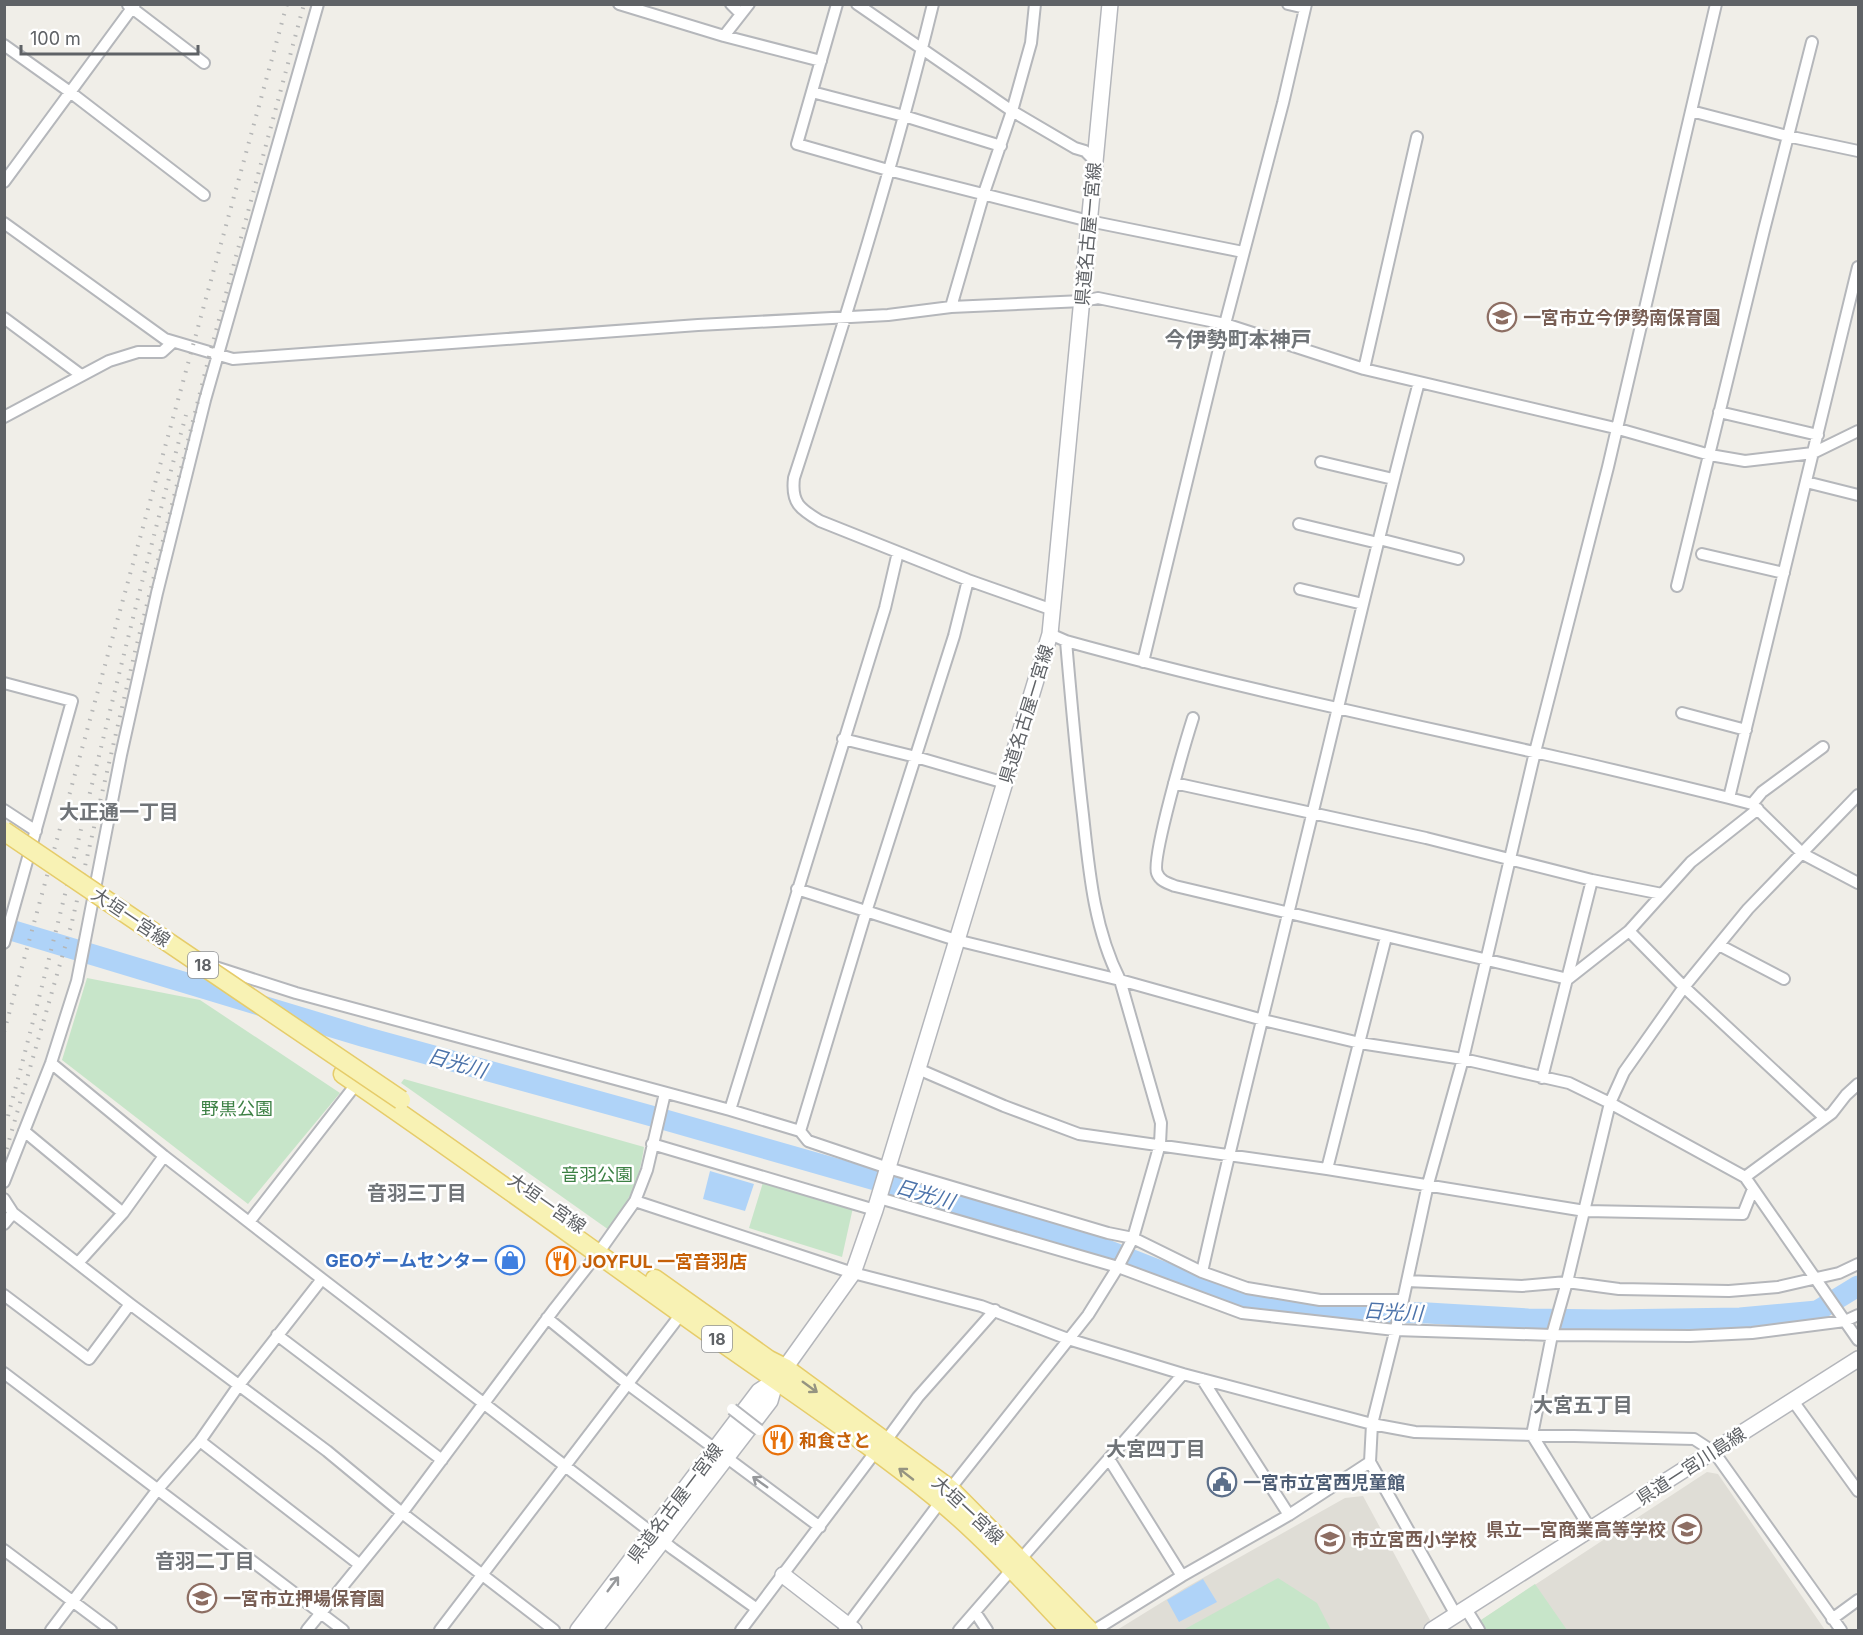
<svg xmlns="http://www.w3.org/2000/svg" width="1863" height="1635" viewBox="0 0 1863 1635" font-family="Inter,'Noto Sans JP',sans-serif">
  <rect width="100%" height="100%" fill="#f0eee8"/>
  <path fill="#dfddd6" d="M1707,1472L1718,1474L1825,1630H1475L1472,1626Z
    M1363,1496L1430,1620L1426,1630H1117L1185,1588L1345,1498Z"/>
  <path fill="#c7e5c9" d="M87,978L200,1000L340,1093L248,1204L62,1060Z
    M404,1079L644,1147C639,1183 629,1200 609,1230L401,1083Z
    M765,1176L854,1203L842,1257L749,1228Z
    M1278,1578L1317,1603L1331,1630H1186L1185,1629Z
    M1535,1584L1567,1630H1475L1472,1626Z"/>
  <path fill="#afd3f8" d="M710,1171L754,1184L745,1211L703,1199Z
    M1203,1579L1217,1602L1179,1622L1167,1600Z"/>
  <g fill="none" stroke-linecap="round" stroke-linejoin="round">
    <path stroke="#afd3f8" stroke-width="21" d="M4,928L365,1037L648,1115L1071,1236L1209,1290L1259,1306L1328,1312L1428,1313L1528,1319L1609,1320L1740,1318L1817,1311L1858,1286"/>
    <g stroke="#b5b7bb" stroke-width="14">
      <path id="street" d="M619,4L724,36L821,61
        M731,4L741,14
        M837,4L797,144L888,170L1089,221L1243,252
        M857,4L1012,111L1075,148L1085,151L1094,160
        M933,4C894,164 845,321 794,478C791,503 800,509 820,521L968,580L1053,610
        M1288,4L1305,8
        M128,5L204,63
        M724,36L749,4
        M4,45L70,92L204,195
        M812,92L904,116L1001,146
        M1691,111L1787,136L1858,151
        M4,182L135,4
        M4,223L165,339L233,359L698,325L888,315L951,307L1083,301L1098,298L1225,324L1364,369L1615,428L1710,455L1745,461L1813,453L1858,431
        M1858,267L1729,798L1752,804L1803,854L1858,883
        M951,307L984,193L1012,111L1031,43L1035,4
        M4,318L81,375
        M1364,369L1417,137
        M1719,412L1818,435
        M4,417L109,361L138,352H162L173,342
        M1321,462L1393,479
        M1806,482L1858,495
        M1299,524L1378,543
        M1379,539L1458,559
        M1702,554L1784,573
        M1677,586L1764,230L1812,42
        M1300,589L1363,604
        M1066,641C1221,684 1378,717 1534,752C1599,766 1664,782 1729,798
        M1143,662L1225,324L1283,103L1306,4
        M4,683L72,701L4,943
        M1682,713L1746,730
        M1193,718C1186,740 1151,859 1157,873C1160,881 1167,883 1175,886L1568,979L1629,931L1691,862L1758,809
        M843,739L916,757L1005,783
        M1174,783L1426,838L1592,880L1662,894
        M1752,804L1762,792L1823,747
        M4,810L36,831
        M797,889L956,940L1120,980L1263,1020L1360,1043L1463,1059L1569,1083L1610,1103L1745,1177L1858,1340
        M1629,931L1684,987L1825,1118
        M1719,945L1784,979
        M212,966L296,993L730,1110L800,1131L808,1141L888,1168L1108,1233L1133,1238L1202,1272L1247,1288L1320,1300H1403
        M51,1063L164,1156L322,1279L673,1549L757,1609
        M918,1069L1004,1106L1079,1134L1327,1169L1585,1211L1743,1214L1753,1189
        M1542,1078L1592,880
        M730,1110L885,608L898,552
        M24,1131L123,1213
        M800,1131L866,912L954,636L968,580
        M652,1144L875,1210
        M1327,1169L1386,937
        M1745,1177L1832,1113L1846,1095L1858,1084
        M4,1182L51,1063L77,981L121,755L157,593L205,400L318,4
        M879,1198L1118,1267L1242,1313L1395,1330L1552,1335L1690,1336L1752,1333L1845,1321L1858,1315
        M4,1199L13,1213L4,1224
        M635,1201L853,1273L981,1306L1068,1339L1183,1374L1372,1424L1415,1432L1694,1439L1714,1452L1841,1630
        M13,1213L130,1304L327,1451L402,1513L554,1630
        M249,1222L357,1083
        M78,1263L123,1213L164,1156
        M1202,1272C1233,1133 1269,995 1302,856C1341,698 1377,539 1419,382
        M1407,1281L1522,1286L1567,1282L1619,1289L1729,1291L1778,1287L1839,1273L1858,1264
        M4,1295L89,1359L130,1304
        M547,1318L629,1385L820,1527
        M277,1335L442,1460
        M4,1373L343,1630
        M1202,1379L1289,1515
        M1793,1401L1858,1491
        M200,1441L360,1565
        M885,1442L918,1397L995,1310
        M1109,1459L1182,1576
        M1591,1530L1532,1435L1552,1335L1567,1282L1610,1103L1624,1072L1684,987L1748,909L1858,795
        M4,1550L111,1630
        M1020,1560L1183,1374
        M1466,1609L1479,1630
        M975,1612L987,1630
        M1456,1615L1370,1462L1372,1424L1403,1300L1428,1184L1463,1059L1535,752L1608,467L1716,4
        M1832,1619L1858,1600
        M51,1630L158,1489L200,1441L239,1385L322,1279
        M307,1630L402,1513L555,1308L599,1252L635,1201L647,1170L665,1093
        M440,1630L681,1314
        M741,1630L876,1451
        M844,1630L950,1489L1088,1315L1118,1267L1133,1238L1160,1144L1161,1123L1120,980C1094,929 1089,871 1083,815C1076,757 1071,699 1066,641L1050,634
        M959,1630L1012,1569
        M1095,1630L1182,1576L1289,1515L1370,1462"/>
    </g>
    <g stroke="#b4b6bb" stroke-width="18">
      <path id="secondary" d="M783,1575L854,1630
        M578,1630L759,1391L776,1380L785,1368L853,1273L875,1210L1050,634L1110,4
        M594,1630L770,1401L776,1380
        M1432,1630L1858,1359"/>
    </g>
    <g stroke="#e6cc6a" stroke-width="21">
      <path id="primary" d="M343,1074C457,1152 569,1233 682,1314C768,1376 857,1433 939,1500C986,1539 1028,1586 1070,1630
        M655,1279L769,1360L785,1368L950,1489L1089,1630"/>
    </g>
    <use href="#street" stroke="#fff" stroke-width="10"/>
    <use href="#secondary" stroke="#fff" stroke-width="15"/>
    <use href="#primary" stroke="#f8f2b4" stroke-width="18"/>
    <path stroke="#b5b6b6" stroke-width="4" stroke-dasharray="1.5 8" stroke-linecap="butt" d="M4,1032L287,4
      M8,1116C71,883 122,648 186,415
      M4,1158L71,926L135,652L210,353L304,4"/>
    <g stroke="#b5b7bb" stroke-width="14" stroke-linecap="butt">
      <path id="street-bridge" d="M732,1409L759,1430"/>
    </g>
    <g stroke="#e6cc6a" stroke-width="21" stroke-linecap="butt">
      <path id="primary-bridge" d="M4,831L401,1100"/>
    </g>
    <use href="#street-bridge" stroke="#fff" stroke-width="10"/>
    <use href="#primary-bridge" stroke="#f8f2b4" stroke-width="18"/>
  </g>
  <defs><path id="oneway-shaft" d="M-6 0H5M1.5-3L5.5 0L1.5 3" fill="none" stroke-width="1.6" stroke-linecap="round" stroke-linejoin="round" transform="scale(1.5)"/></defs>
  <g stroke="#959481">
    <use href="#oneway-shaft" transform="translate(810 1387) rotate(36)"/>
    <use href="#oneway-shaft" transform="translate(906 1474) rotate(-142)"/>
  </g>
  <g stroke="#97999c">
    <use href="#oneway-shaft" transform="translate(760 1482) rotate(-144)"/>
    <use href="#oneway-shaft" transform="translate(613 1584) rotate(-53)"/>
  </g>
  <defs>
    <g id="school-ring" transform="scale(1.5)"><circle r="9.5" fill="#fff" stroke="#8d6e63" stroke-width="1.5"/><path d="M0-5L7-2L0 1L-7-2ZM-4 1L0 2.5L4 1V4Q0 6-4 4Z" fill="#8d6e63"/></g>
    <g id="shop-ring" transform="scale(1.5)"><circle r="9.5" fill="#fff" stroke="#3f7fe0" stroke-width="1.5"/><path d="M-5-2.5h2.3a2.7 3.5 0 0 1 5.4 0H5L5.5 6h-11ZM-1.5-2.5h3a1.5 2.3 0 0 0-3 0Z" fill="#3f7fe0"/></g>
    <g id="restaurant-ring" transform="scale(1.5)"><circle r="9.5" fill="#fff" stroke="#e8710a" stroke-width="1.5"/><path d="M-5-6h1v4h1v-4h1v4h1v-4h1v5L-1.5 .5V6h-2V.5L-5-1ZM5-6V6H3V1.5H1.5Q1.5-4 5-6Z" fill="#e8710a"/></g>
    <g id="civic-ring" transform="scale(1.5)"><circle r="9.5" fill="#fff" stroke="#5c6f8a" stroke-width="1.5"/><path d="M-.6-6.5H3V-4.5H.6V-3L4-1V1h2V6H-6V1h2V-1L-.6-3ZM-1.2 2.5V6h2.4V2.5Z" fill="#5c6f8a"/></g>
  </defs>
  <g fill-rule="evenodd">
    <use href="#school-ring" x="1502" y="317"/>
    <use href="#shop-ring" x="510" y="1260"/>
    <use href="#restaurant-ring" x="561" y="1261"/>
    <use href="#restaurant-ring" x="778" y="1440"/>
    <use href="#civic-ring" x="1222" y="1482"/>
    <use href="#school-ring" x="1687" y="1529"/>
    <use href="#school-ring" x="1330" y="1539"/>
    <use href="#school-ring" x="202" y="1598"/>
  </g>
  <g text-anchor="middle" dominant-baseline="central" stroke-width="5" stroke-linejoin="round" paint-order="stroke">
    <g fill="#fff" stroke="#8f9194" stroke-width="1.5">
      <rect x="188" y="952" width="30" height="26" rx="4.5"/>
      <rect x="702" y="1326" width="30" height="26" rx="4.5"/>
    </g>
    <g font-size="16" font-weight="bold" fill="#5f6266">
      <text x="203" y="965">18</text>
      <text x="717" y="1339">18</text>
    </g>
    <g font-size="18" fill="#5f6266" stroke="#fff">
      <text transform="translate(1088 234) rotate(-85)">県道名古屋一宮線</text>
      <text transform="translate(1026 714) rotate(-73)">県道名古屋一宮線</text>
      <text transform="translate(131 917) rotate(34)">大垣一宮線</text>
      <text transform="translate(547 1203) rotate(35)">大垣一宮線</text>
      <text transform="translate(1691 1466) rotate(-33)">県道一宮川島線</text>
      <text transform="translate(675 1503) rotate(-53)">県道名古屋一宮線</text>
      <text transform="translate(968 1510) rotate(43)">大垣一宮線</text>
    </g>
    <g font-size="18" font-weight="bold" fill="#785e54" stroke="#fff" text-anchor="start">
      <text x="1523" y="317">一宮市立今伊勢南保育園</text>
      <text x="1666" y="1529" text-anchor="end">県立一宮商業高等学校</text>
      <text x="1351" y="1539">市立宮西小学校</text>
      <text x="223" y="1598">一宮市立押場保育園</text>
    </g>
    <g font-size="18" fill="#3c8044" stroke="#fff">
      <text x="237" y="1108">野黒公園</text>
      <text x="597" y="1174">音羽公園</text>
    </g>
    <g font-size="18" font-weight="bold" fill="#366cbe" stroke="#fff" text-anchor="end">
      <text x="489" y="1260">GEOゲームセンター</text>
    </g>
    <g font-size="18" font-weight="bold" fill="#c56008" stroke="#fff" text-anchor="start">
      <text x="582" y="1261">JOYFUL 一宮音羽店</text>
      <text x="799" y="1440">和食さと</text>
    </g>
    <g font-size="18" font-weight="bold" fill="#4e5e75" stroke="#fff" text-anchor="start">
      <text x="1243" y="1482">一宮市立宮西児童館</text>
    </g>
    <g font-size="20" font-weight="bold" fill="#707478" stroke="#fff">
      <text x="119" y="812">大正通一丁目</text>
      <text x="417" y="1193">音羽三丁目</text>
      <text x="1583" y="1405">大宮五丁目</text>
      <text x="1156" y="1449">大宮四丁目</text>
      <text x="205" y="1561">音羽二丁目</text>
    </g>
    <g font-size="20" font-style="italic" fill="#4c73aa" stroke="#fff">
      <text transform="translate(457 1063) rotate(16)">日光川</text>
      <text transform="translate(925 1194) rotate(16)">日光川</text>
      <text transform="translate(1393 1312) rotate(3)">日光川</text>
    </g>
    <g font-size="21" font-weight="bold" fill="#707478" stroke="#fff">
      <text x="1238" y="339">今伊勢町本神戸</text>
    </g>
  </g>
  <rect width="1863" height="1635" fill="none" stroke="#5f6266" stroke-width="12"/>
  <path d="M21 45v9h177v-9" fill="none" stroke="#5f6266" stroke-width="3"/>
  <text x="30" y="45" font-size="18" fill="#5f6266" stroke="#ffffff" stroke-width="4.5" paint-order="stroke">100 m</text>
</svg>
